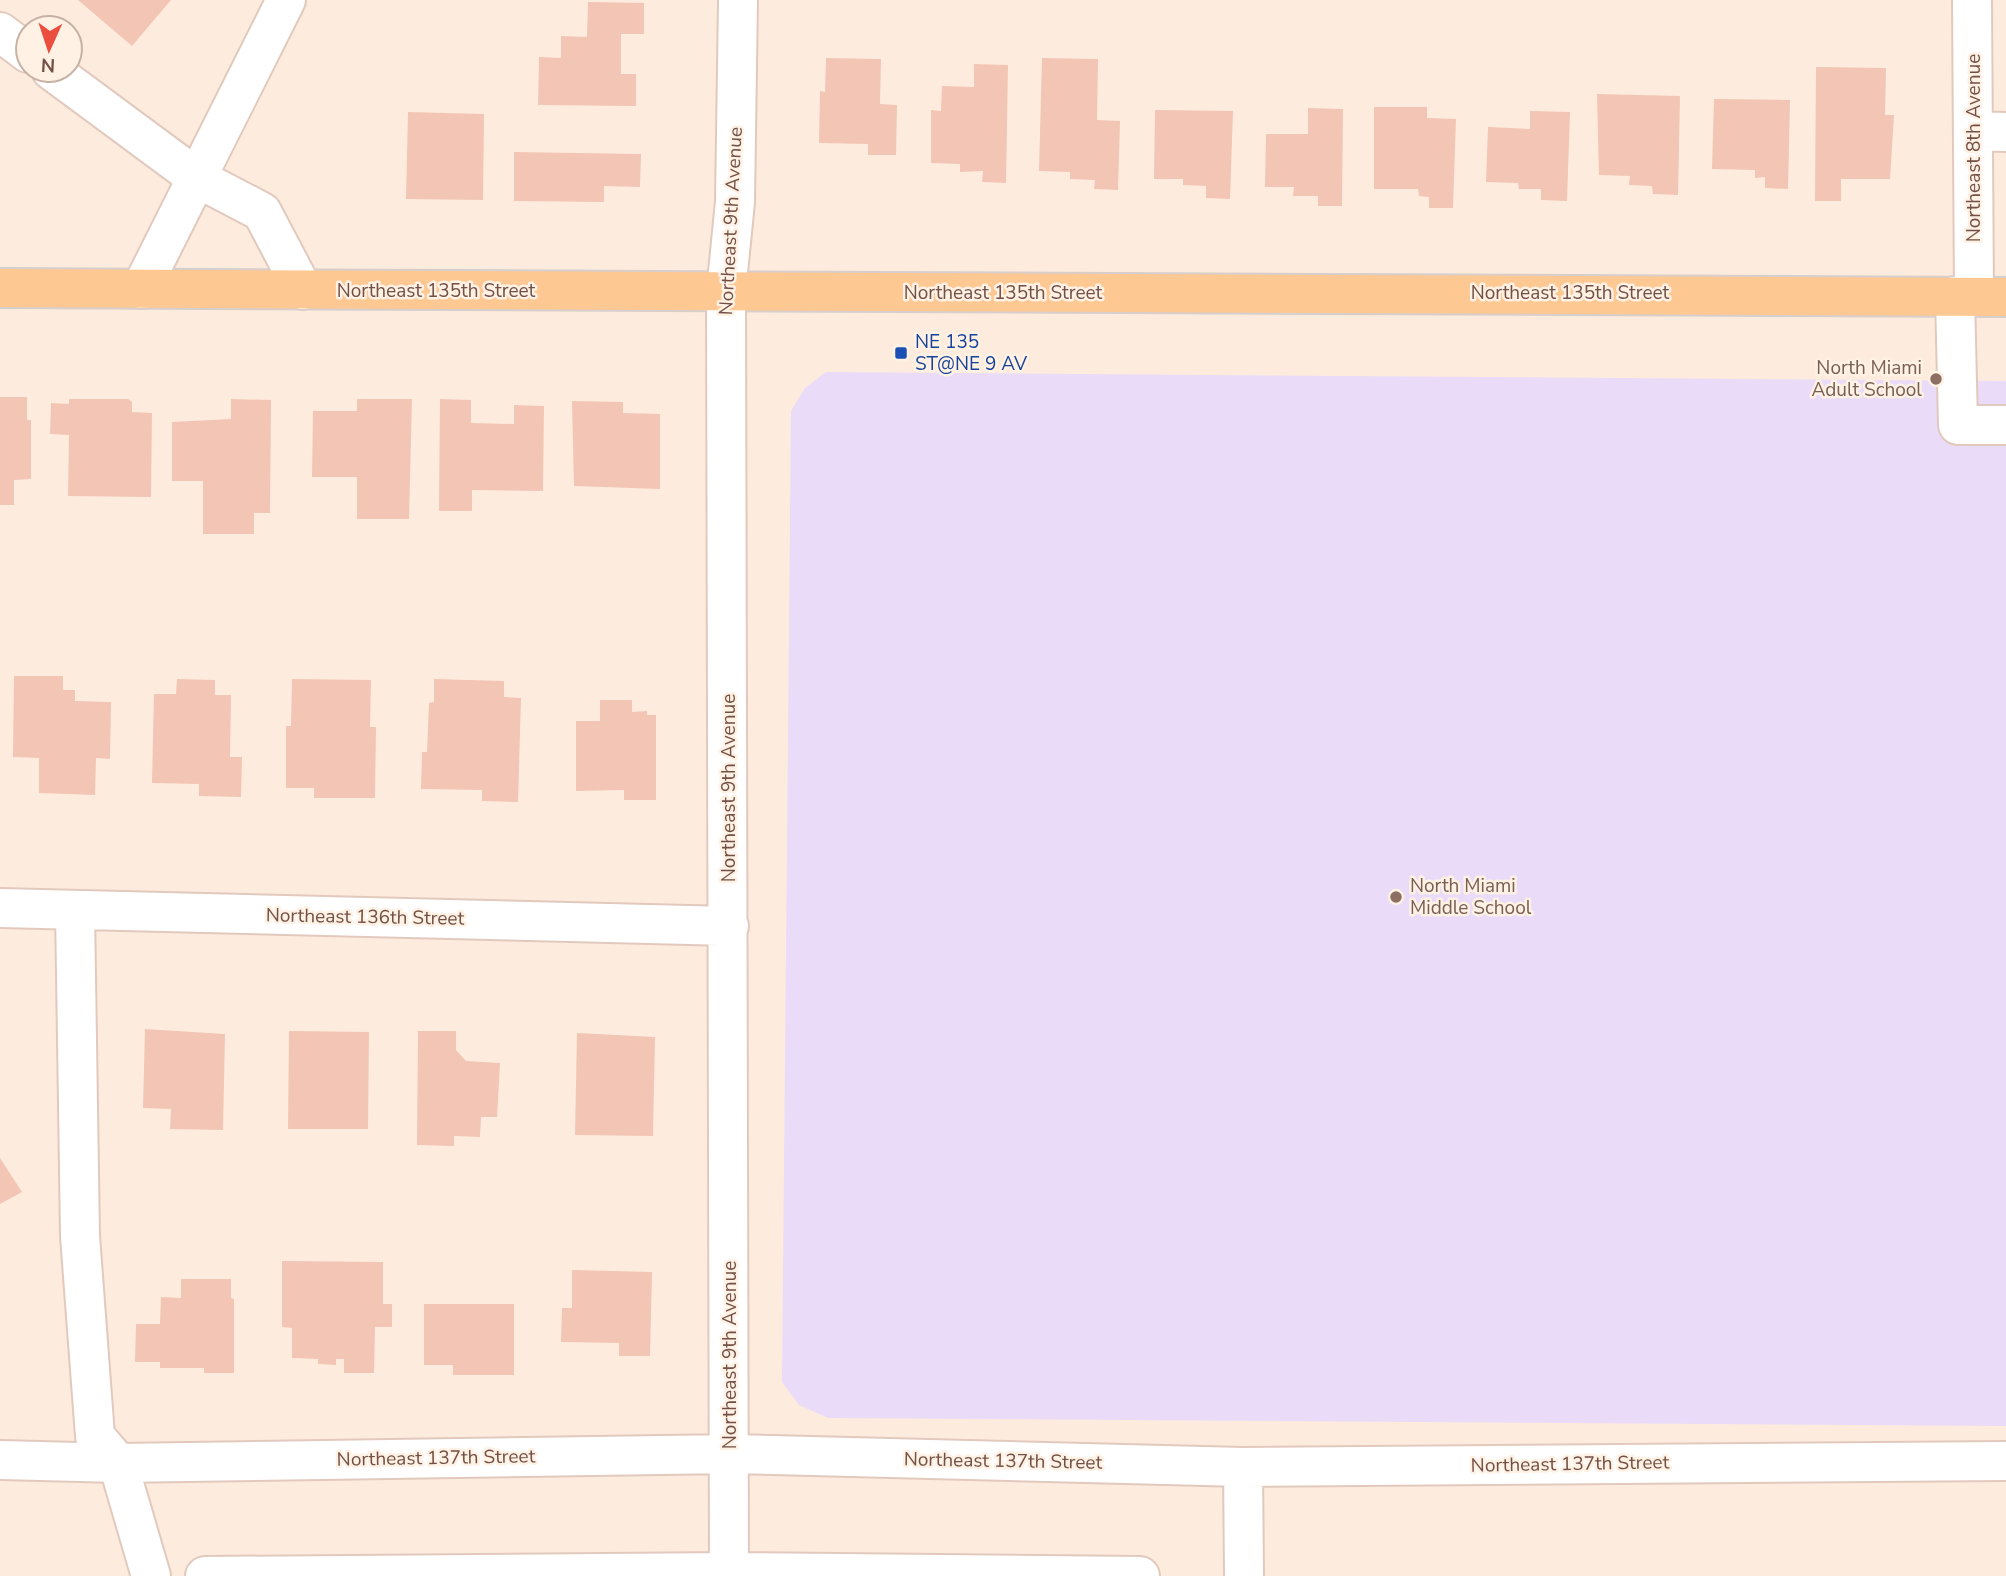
<svg xmlns="http://www.w3.org/2000/svg" width="2006" height="1576" viewBox="0 0 2006 1576" font-family="'Nunito Sans',sans-serif">
  <rect width="100%" height="100%" fill="#fdecde"/>
  <path fill="#eadbf8" d="M826,372L2006,381V1426L828,1418L799,1405L782,1382L791,411L805,388Z"/>
  <path fill="#f3c5b5" d="M78,0H171L132,46Z
    M588,2L644,3V34H621V74H636V106L538,105L539,57L561,58V36L587,37Z
    M826,58L881,59L880,104L897,105L896,155H868V144L819,143L820,91L825,92Z
    M1042,58L1098,59L1097,120L1120,121L1118,190L1094,189L1095,180L1070,179V172L1039,171Z
    M974,64L1008,65L1006,183L982,182L983,171L960,172V164L931,163V110L941,111L942,86L974,87Z
    M1816,67L1886,68L1885,115H1894L1890,179H1841V201H1815Z
    M1597,94L1680,96L1678,195L1653,194L1652,186L1629,185L1630,176L1599,175Z
    M1714,99L1790,100L1788,189L1765,188V177L1755,178V170L1712,169Z
    M1374,107H1427V118L1456,119L1453,208H1429V197L1419,196L1418,189H1374Z
    M1308,108L1343,109L1342,206H1318V196H1293L1294,187H1265L1266,134H1308Z
    M1155,110L1233,111L1230,199L1206,198V186L1183,185V179H1154Z
    M1530,111L1570,112L1567,201L1541,200V189H1519L1518,183L1486,182L1488,127L1530,129Z
    M408,112L484,114L483,200L406,199Z
    M514,152L641,154L640,187L604,186V202L514,201Z
    M0,397H27V420H31V479L14,480V505H0Z
    M69,399H128L132,402V412L152,413L151,497L68,496L69,435L50,434L51,403L69,404Z
    M231,399L271,400L270,513H254V534H203V481H172V422L231,419Z
    M357,399H412L409,519H357V477H312L313,411H357Z
    M440,399L471,400V423L514,424V405L544,406L543,491L472,490V511H439Z
    M572,401L623,402V413L660,414V489L574,486Z
    M14,676H63V690H75V701L111,702L110,759L96,758L95,795L39,793V758L13,757Z
    M177,679L215,680V695H231L230,757H242L241,797L199,796V784L152,783L154,694H176Z
    M292,679L371,680L370,727H376L375,798H314V788H286V726H291Z
    M434,679L504,681V697L521,698L518,802L482,801V790L421,789L422,752H427L429,703L434,702Z
    M600,700H632V712L647,711V715H656V800H624V790L576,791V721H600Z
    M145,1029L225,1034L223,1130L170,1129L171,1109L143,1108Z
    M289,1031L369,1032L368,1129H288Z
    M418,1031H456V1050L466,1061L500,1063L497,1117H481L480,1137L454,1136V1146L417,1145Z
    M577,1033L655,1037L653,1136L575,1135Z
    M0,1158L22,1192L0,1204Z
    M282,1261L383,1262V1304H392V1327H375L374,1373H344V1359H336V1365L318,1364V1359L292,1358V1328L282,1327Z
    M572,1270L652,1272L650,1356H619V1343L561,1342L562,1308H572Z
    M181,1279H231V1298L234,1299V1373H204V1368H160V1362H135L136,1324H160L161,1297L181,1298Z
    M424,1304H514V1375H453V1365H424Z"/>
  <g fill="none" stroke-linecap="round" stroke-linejoin="round">
    <g stroke="#e2c9bd" stroke-width="42">
      <path id="minor" d="M1972,0L1974,296
        M0,32L28,53
        M51,70L197,178L262,212L303,290
        M1973,131L2006,132
        M141,289L286,0
        M1955,296L1958,425H2006
        M0,908L729,926
        M75,910L80,1236L95,1436L118,1463L151,1576
        M0,1460L118,1463L730,1454L1243,1467L2006,1461
        M1243,1467L1244,1576
        M205,1576L729,1572L1140,1576
        M729,1576L726,292L735,202L738,0"/>
    </g>
    <g stroke="#d8cecb" stroke-width="42">
      <path id="major" d="M0,288L2006,297"/>
    </g>
    <use href="#minor" stroke="#fff" stroke-width="38"/>
    <use href="#major" stroke="#fec893" stroke-width="38"/>
  </g>
  <rect fill="#1a4fb4" stroke="#fff1e4" stroke-width="2.5" x="894" y="346" width="14" height="14" rx="3.5"/>
  <g fill="#8d6e63" stroke="#fff1e4" stroke-width="2.5">
    <circle cx="1936" cy="379" r="7"/>
    <circle cx="1396" cy="897" r="7"/>
  </g>
  <g text-anchor="middle" dominant-baseline="central" stroke-width="5" stroke-linejoin="round" paint-order="stroke">
    <g font-size="19" fill="#735046" stroke="#fff1e4">
      <text transform="translate(1974 148) rotate(-90)">Northeast 8th Avenue</text>
      <text transform="translate(731 221) rotate(-87)">Northeast 9th Avenue</text>
      <text x="436" y="291">Northeast 135th Street</text>
      <text x="1003" y="293">Northeast 135th Street</text>
      <text x="1570" y="293">Northeast 135th Street</text>
      <text transform="translate(729 788) rotate(-90)">Northeast 9th Avenue</text>
      <text transform="translate(365 917) rotate(1)">Northeast 136th Street</text>
      <text transform="translate(730 1355) rotate(-90)">Northeast 9th Avenue</text>
      <text transform="translate(436 1458) rotate(-1)">Northeast 137th Street</text>
      <text transform="translate(1003 1461) rotate(1)">Northeast 137th Street</text>
      <text transform="translate(1570 1464) rotate(-1)">Northeast 137th Street</text>
    </g>
    <g font-size="19" fill="#164399" stroke="#fff1e4" text-anchor="start">
      <text x="915" y="342">NE 135<tspan x="915" dy="22">ST@NE 9 AV</tspan></text>
    </g>
    <g font-size="19" fill="#785e54" stroke="#fff1e4" text-anchor="end">
      <text x="1922" y="368">North Miami<tspan x="1922" dy="22">Adult School</tspan></text>
      <text x="1410" y="886" text-anchor="start">North Miami<tspan x="1410" dy="22">Middle School</tspan></text>
    </g>
  </g>
  <g transform="translate(49 49) rotate(183)"><circle r="33" fill="#fff1e4" stroke="#c7b1a5" stroke-width="2"/>
  <path d="M0-5L12 26L0 18L-12 26Z" fill="#eb4d3e"/>
  <text y="-10" font-size="19" font-weight="bold" text-anchor="middle" fill="#735046">N</text>
  </g>
</svg>
